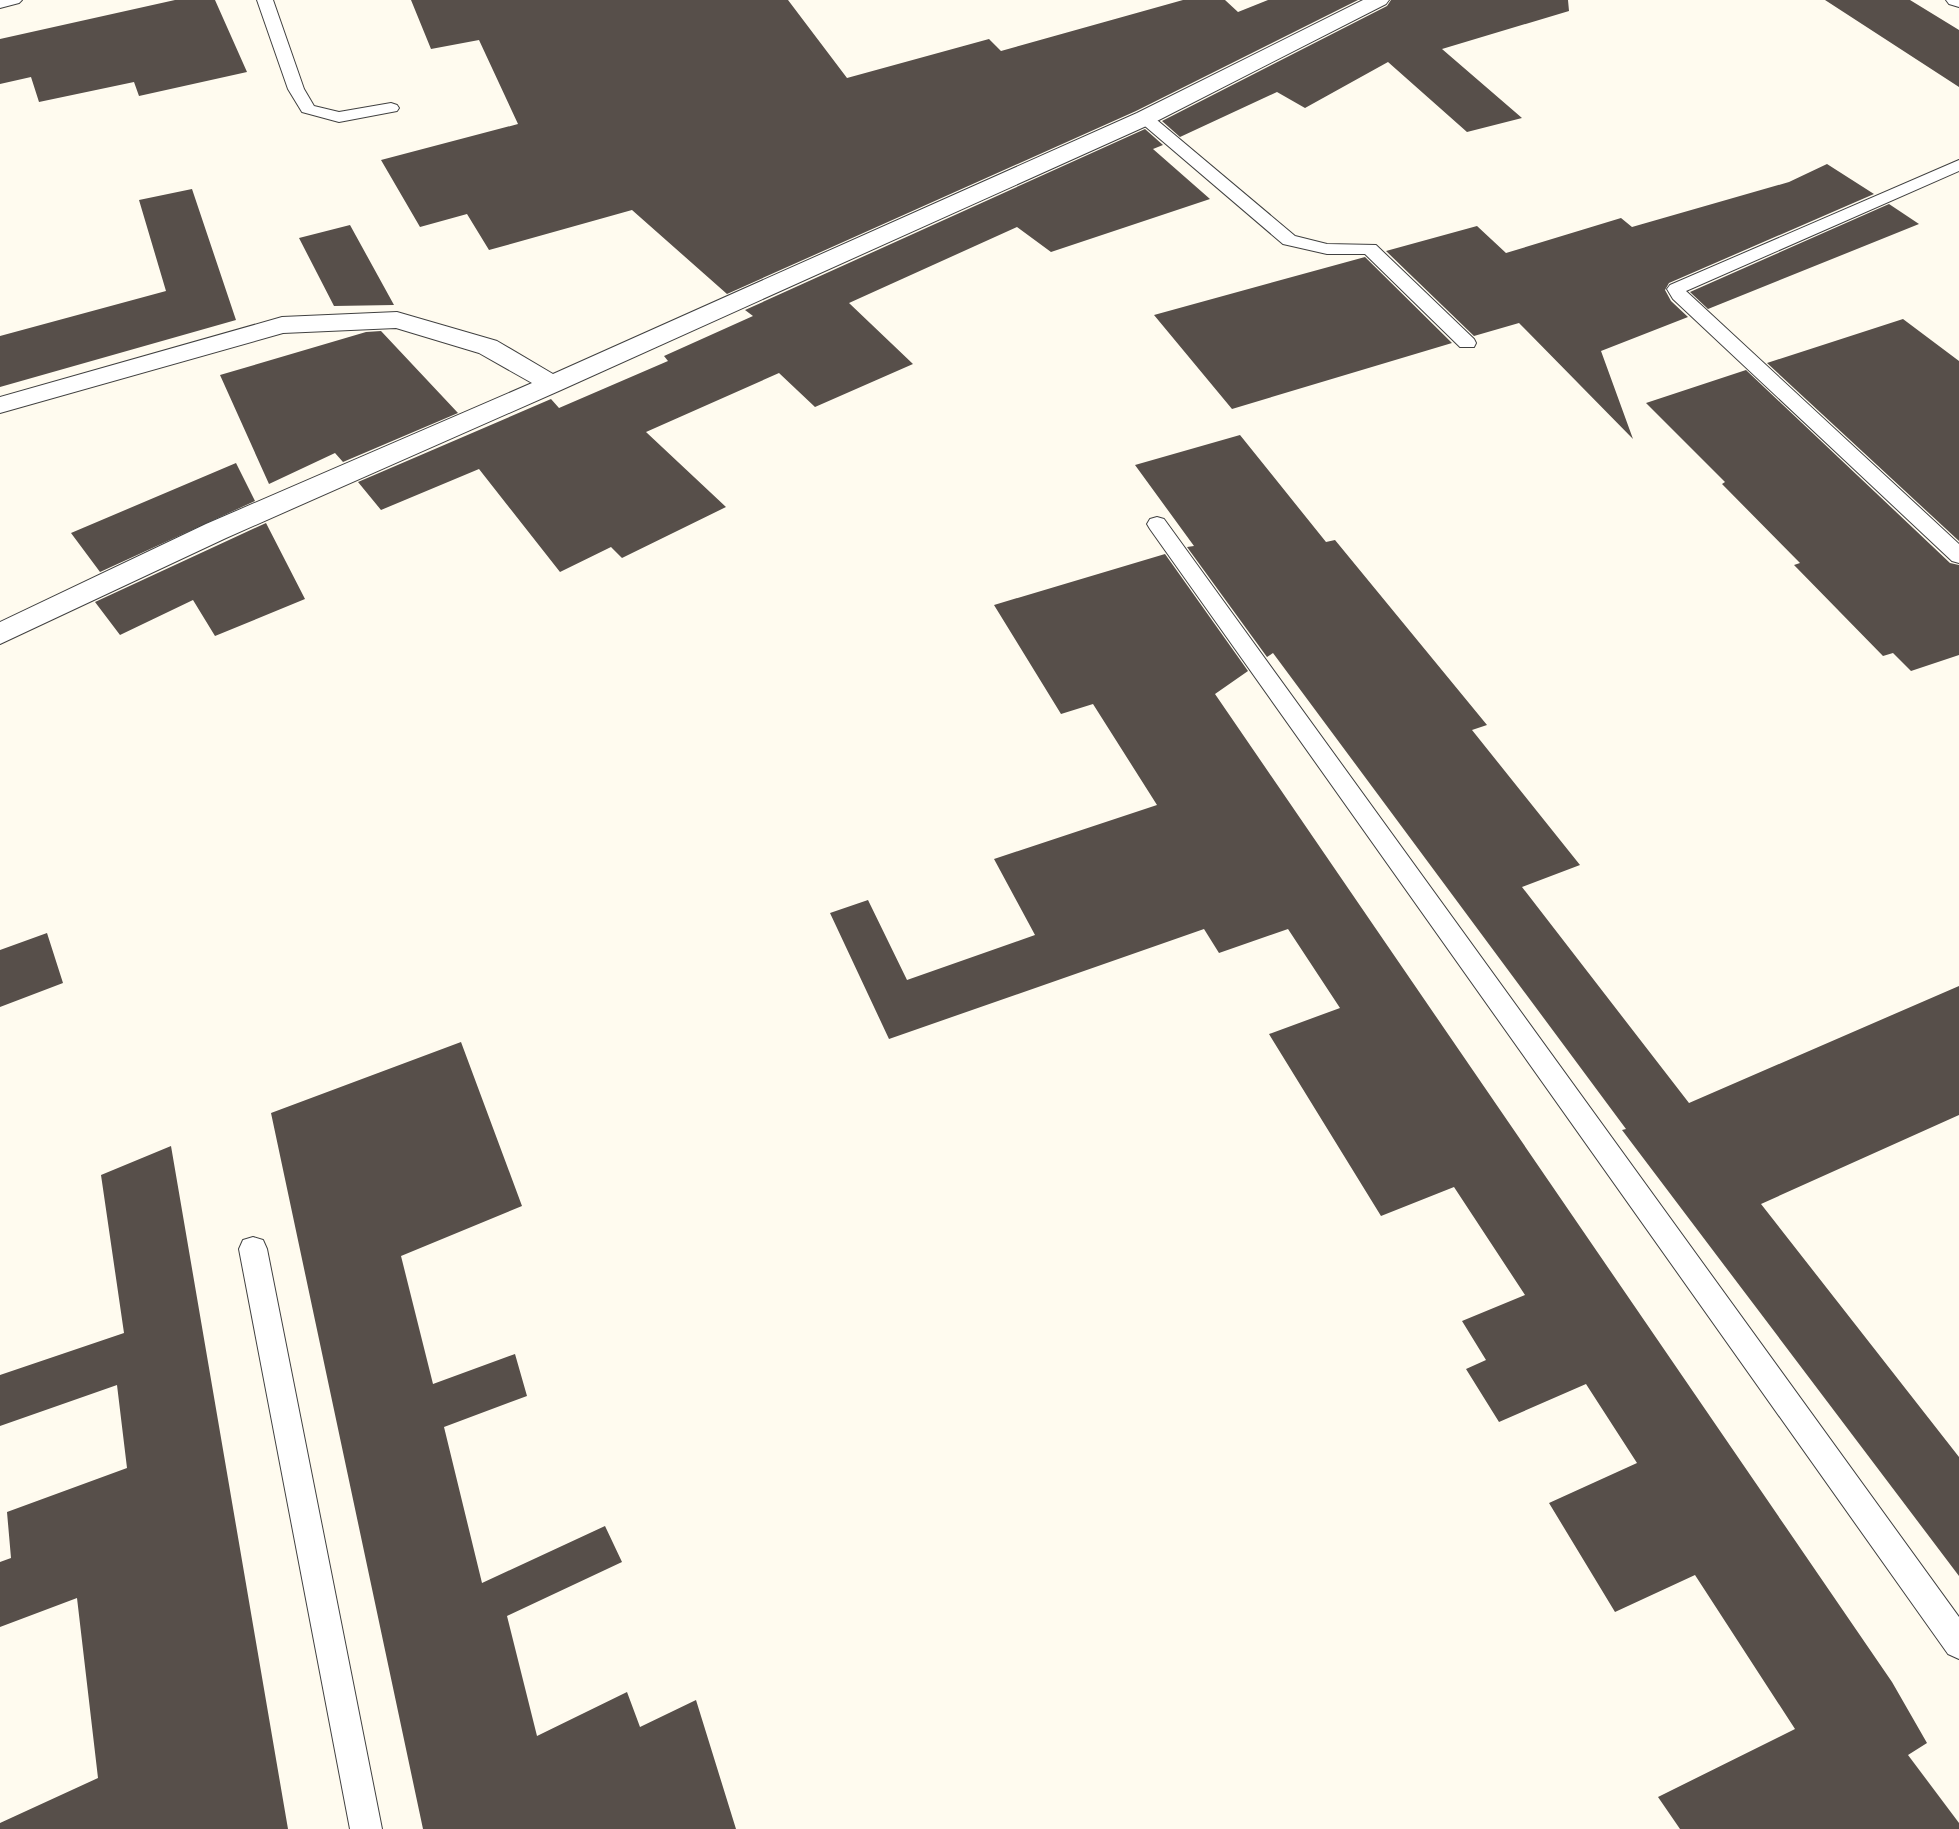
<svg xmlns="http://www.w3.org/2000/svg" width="1959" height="1829" viewBox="0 0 1959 1829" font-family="'Crimson Pro',serif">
  <rect width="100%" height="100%" fill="#fffbef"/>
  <path fill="#574f4a" d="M175,0H215L247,72L139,96L134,82L39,102L31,77L0,84V39Z
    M411,0H788L847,78L989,39L1001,51L1183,0H1225L1238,12L1268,0H1358L1136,111L727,294L632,210L489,250L467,214L420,227L381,160L518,124L479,40L431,49Z
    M1391,0H1568L1569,11L1442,49L1522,118L1467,132L1388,62L1305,108L1277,92L1180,137L1162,121L1387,6Z
    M1825,0H1910L1959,30V87Z
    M1145,129L1163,145L1153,149L1210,199L1051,252L1017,227L849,303L913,364L815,407L779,373L646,432L726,507L622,558L611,547L560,572L479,469L381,510L358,482L551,399L559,408L668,361L664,356L753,316L745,310Z
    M1827,164L1874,194L1669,283L1665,290L1671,301L1688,317L1601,351L1633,439L1519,323L1474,336L1386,251L1477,226L1506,253L1621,218L1632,227L1789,182Z
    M192,189L236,320L0,387V336L166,291L139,200Z
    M1889,204L1919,224L1708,309L1690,292Z
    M350,225L394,305L334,306L299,238Z
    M1365,257L1452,343L1232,409L1154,315Z
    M1903,319L1959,361V541L1767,363Z
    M381,331L458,413L343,462L335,453L269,484L220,375L366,332Z
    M1746,370L1950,563L1959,565V655L1911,671L1893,653L1883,656L1794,565L1800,563L1722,484L1725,482L1646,403Z
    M1240,435L1326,542L1335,540L1487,725L1472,730L1580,865L1522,887L1689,1103L1959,986V1115L1761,1204L1959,1457V1576L1622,1130L1626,1129L1273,653L1267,657L1187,547L1194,546L1135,465Z
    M236,463L255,501L100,572L71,533Z
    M266,523L305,599L215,636L193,600L120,635L95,602Z
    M1165,554L1248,671L1215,694L1892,1682L1927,1743L1908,1755L1959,1823V1829H1680L1658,1797L1795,1729L1695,1575L1615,1612L1549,1503L1637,1463L1586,1384L1499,1422L1466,1369L1486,1360L1462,1321L1525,1295L1454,1187L1381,1216L1269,1034L1340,1008L1288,929L1219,953L1204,929L889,1039L830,913L868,900L907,980L1035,935L994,859L1157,805L1093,704L1061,714L994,605Z
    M47,933L63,983L0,1007V950Z
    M461,1042L522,1206L401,1256L433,1384L515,1354L527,1396L444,1427L482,1583L605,1526L622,1562L507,1616L537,1736L627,1692L640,1727L696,1700L736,1829H423L271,1113Z
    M171,1146L288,1829H0V1823L98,1778L77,1598L0,1627V1562L11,1558L7,1512L127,1468L117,1385L0,1426V1375L124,1333L101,1175Z"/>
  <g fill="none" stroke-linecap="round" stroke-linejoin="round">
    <g stroke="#414141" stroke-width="2">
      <path id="service" d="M0,0H22L19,3L0,8Z
        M257,0H273L304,89L314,106L339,112L391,103L397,105L399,108L397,111L339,122L302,112L288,89Z
        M1145,113L1151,115L1295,236L1327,244L1376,245L1474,339L1476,343L1474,347H1460L1365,254H1327L1283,244L1139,121L1137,118L1139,115Z
        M1959,160V171L1686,291L1959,544V563L1952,561L1673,299L1667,289L1670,285Z
        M1157,517L1164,519L1959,1617V1659L1948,1654L1150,529L1147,524L1150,519Z
        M253,1237L263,1240L267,1249L382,1829H350L239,1249L243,1240Z"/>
    </g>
    <g stroke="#414141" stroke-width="2">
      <path id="minor" d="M1363,0H1389L1386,4L1153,123L561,390L226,538L0,644V622L206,524L532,383L479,353L396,328L283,333L0,413V397L282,317L397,312L497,341L553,374L1137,113Z
        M1946,0H1959V7L1949,4Z"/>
    </g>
    <use href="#service" fill="#fff" fill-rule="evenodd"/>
    <use href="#minor" fill="#fff" fill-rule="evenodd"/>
  </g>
</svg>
